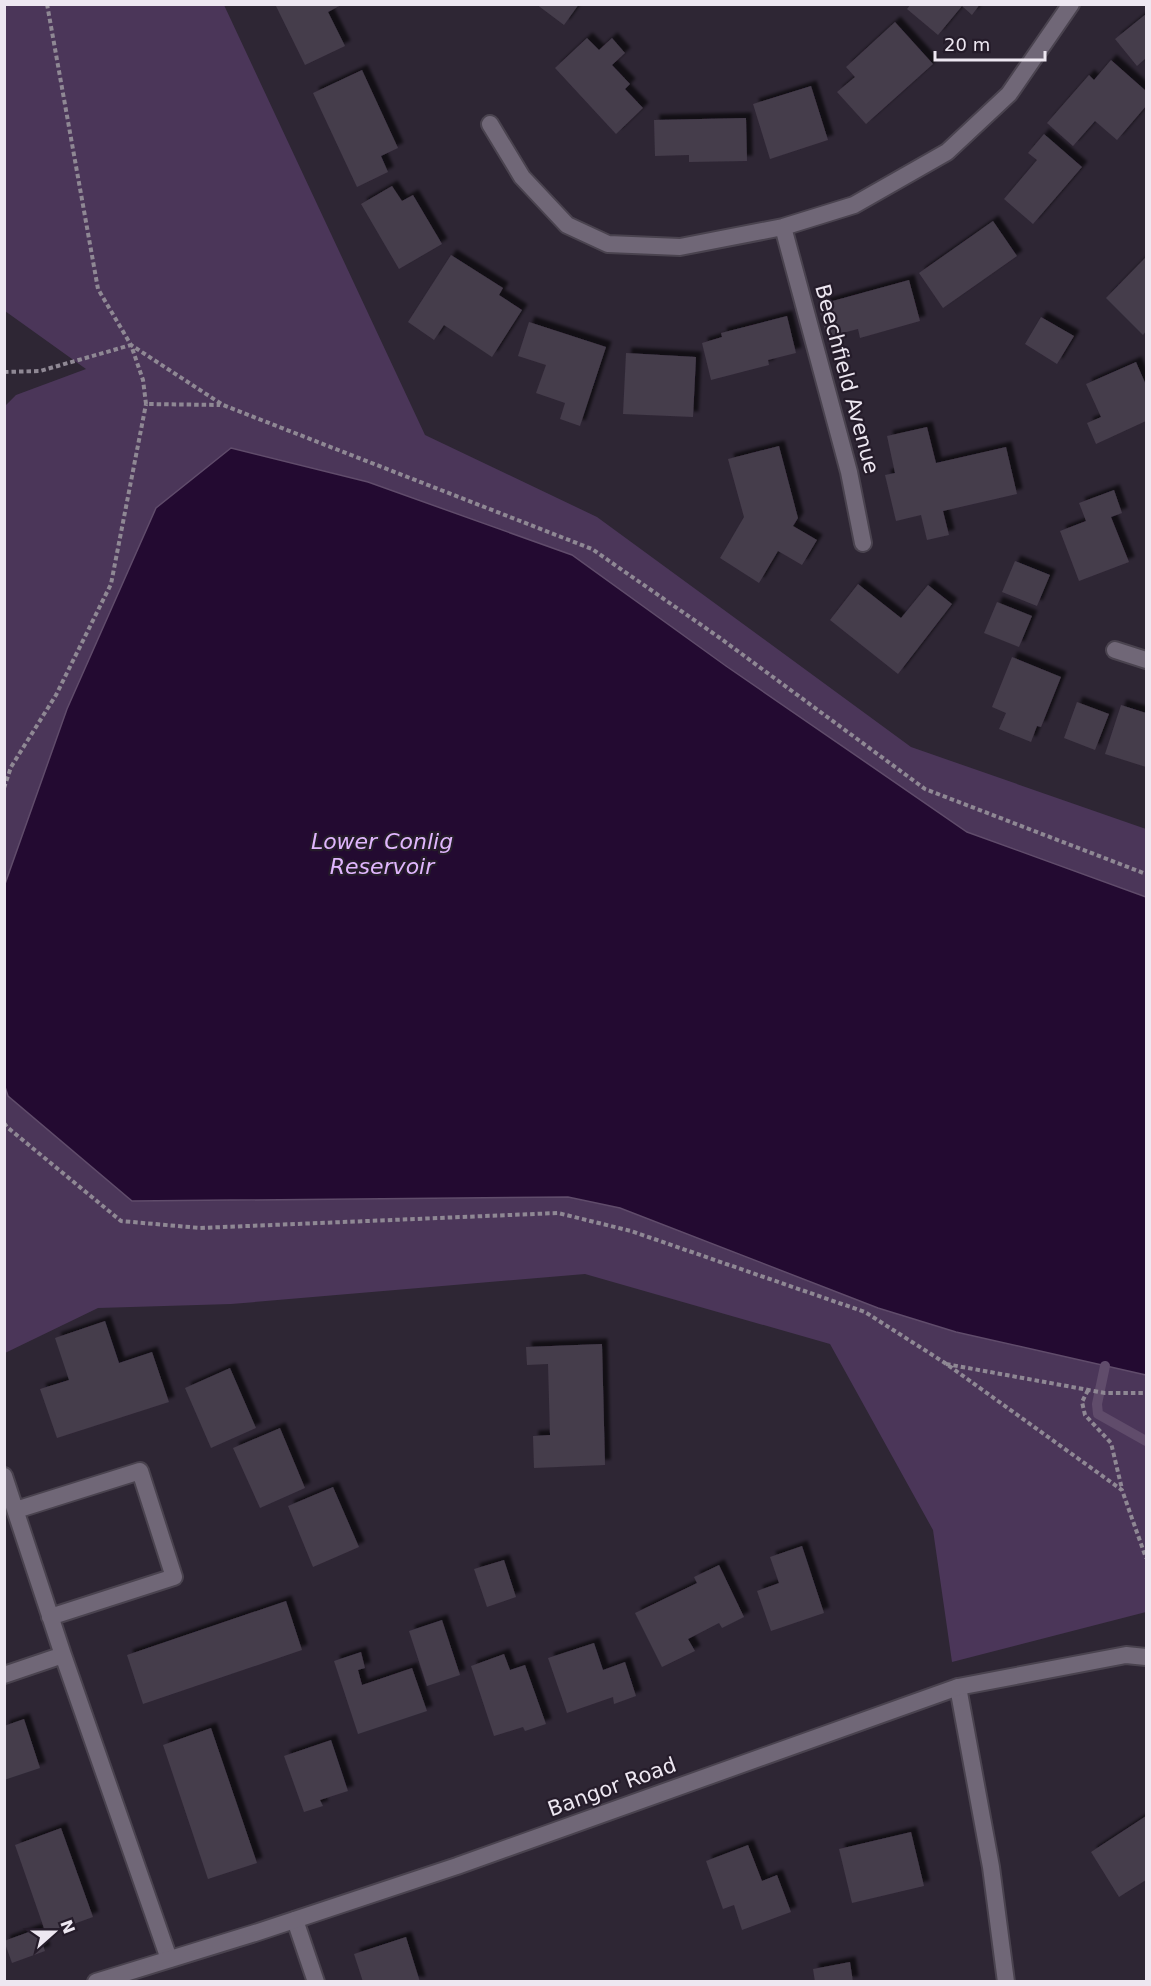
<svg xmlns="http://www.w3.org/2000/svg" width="1151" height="1986" viewBox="0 0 1151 1986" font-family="'DejaVu Sans',sans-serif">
  <defs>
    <filter id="shadow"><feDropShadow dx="5.5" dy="-5.5" stdDeviation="1.5" flood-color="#0009"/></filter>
  </defs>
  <rect width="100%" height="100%" fill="#2e2634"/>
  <path fill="#4b3659" d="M4,5H224L425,435L597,517L911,747L1146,829V897L967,832L726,666L572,555L368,482L231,448L67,709L5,884V406L16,395L86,369L5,311Z
    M4,1084L8,1096L132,1201L568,1197L620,1208L878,1308L956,1332L1146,1375V1612L952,1662L933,1530L830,1344L585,1274L231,1304L98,1308L5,1353Z"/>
  <path fill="#230a31" stroke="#604c6b" stroke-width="1.5" d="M231,448L368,482L572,555L726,666L967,832L1146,897V1375L956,1332L878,1308L620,1208L568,1197L132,1201L8,1096L4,1084L5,884L67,709L156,508Z"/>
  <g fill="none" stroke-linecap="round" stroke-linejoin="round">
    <path stroke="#604c6b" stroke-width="10" d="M1105,1366L1097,1404L1098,1414L1146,1441"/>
  </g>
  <path fill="#453c4b" filter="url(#shadow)" d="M275,4H343L328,12L345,46L305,65Z
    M536,4H579L564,25Z
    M911,4H980L972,15L962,6L938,35L907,9Z
    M1146,14V58L1137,66L1115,39Z
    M895,22L933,64L866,124L837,92L855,77L846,67Z
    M587,38L599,50L612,38L625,53L612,65L630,84L625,89L643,108L616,134L555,68Z
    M1111,60L1146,91V106L1117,140L1095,121L1073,146L1047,123L1089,75L1094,80Z
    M362,70L398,148L381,156L388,172L357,187L313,93Z
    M811,86L828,140L770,159L753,104Z
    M746,118L747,161L689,162V155L655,156L654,120Z
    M1044,134L1082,167L1033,224L1004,199L1037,160L1028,153Z
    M392,186L402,201L413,195L442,244L399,269L361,204Z
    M993,221L1017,256L943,308L919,273Z
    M451,255L503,288L499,295L522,310L492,357L444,325L434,340L408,322Z
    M1145,258L1146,331L1143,335L1106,298Z
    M909,280L920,321L860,338L858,329L827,337L818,305Z
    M787,316L796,353L768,360L769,365L711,380L702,343L722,337L721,333Z
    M1041,317L1074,336L1057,364L1025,344Z
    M529,322L606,347L580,426L560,419L565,403L536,393L546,365L518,356Z
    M626,353L696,357L693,417L623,414Z
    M1136,362L1146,385V421L1096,444L1087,423L1101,417L1086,384Z
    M927,427L936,463L1006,447L1017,494L943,511L949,535L927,540L921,515L896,521L885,475L895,473L887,436Z
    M779,446L798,518L793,526L817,540L802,565L778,551L759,583L720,558L744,517L728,459Z
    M1114,490L1122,513L1111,517L1129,562L1079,581L1060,531L1086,521L1079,503Z
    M1015,561L1050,575L1037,606L1002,592Z
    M858,584L901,618L928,585L952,604L898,674L830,620Z
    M997,602L1032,616L1019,647L984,633Z
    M1012,657L1061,677L1041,727L1037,726L1031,742L999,729L1006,713L992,707Z
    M1077,702L1109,714L1095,750L1064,738Z
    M1121,705L1146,713V767L1105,754Z
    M105,1321L119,1363L152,1352L169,1402L57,1438L40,1389L69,1380L55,1338Z
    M602,1344L605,1465L534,1468L533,1436L550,1435L548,1364L527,1365L526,1347Z
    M230,1368L256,1428L211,1448L185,1388Z
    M280,1428L305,1488L260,1508L233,1448Z
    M333,1487L359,1547L313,1567L288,1506Z
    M802,1546L824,1613L771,1631L757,1591L779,1583L770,1557Z
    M504,1560L516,1597L487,1607L474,1569Z
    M719,1565L744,1617L722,1628L719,1623L688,1639L695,1651L662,1667L635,1613L697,1583L694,1577Z
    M286,1601L302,1650L143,1704L127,1655Z
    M442,1620L460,1675L427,1686L409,1631Z
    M594,1643L603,1670L625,1662L636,1696L614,1704L613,1697L567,1713L548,1658Z
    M361,1652L365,1668L358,1670L362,1685L412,1668L427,1711L358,1734L334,1661Z
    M504,1654L510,1670L525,1665L546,1724L525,1731L523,1727L494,1736L471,1666Z
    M24,1719L40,1768L4,1780V1726Z
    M211,1728L257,1863L208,1879L163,1745Z
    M331,1740L348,1791L320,1800L323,1806L304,1812L284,1756Z
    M1146,1816V1880L1119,1897L1091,1852Z
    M61,1828L93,1917L46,1934L15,1845Z
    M911,1832L924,1886L852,1903L839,1849Z
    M748,1845L762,1881L777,1875L791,1912L742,1930L734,1905L723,1909L706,1861Z
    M37,1929L45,1951L12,1963L4,1941Z
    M406,1937L420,1982H363L354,1954Z
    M850,1962L853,1982H815L813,1969Z"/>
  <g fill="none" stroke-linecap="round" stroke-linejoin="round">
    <g stroke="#4a434f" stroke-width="20">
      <path id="minor" d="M490,124L522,177L567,225L608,244L680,247L783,227L854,205L947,152L1009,94L1071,4
        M783,227L849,472L863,543
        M1115,650L1146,660
        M4,1476L63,1655L169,1959
        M16,1510L140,1471L174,1577L50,1617
        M4,1675L63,1655
        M958,1687L991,1867L1006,1982
        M295,1920L316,1982"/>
    </g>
    <g stroke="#4a434f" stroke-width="20">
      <path id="tertiary" d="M96,1982L255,1933L457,1866L958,1687L1126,1655L1146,1657"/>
    </g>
    <path stroke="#8f8894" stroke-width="4" stroke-dasharray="4.5 3" stroke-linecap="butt" d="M47,4L98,289L131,345L223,405L592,549L720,638L925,789L1146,874
      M4,372L40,371L131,345L143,380L146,404L220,405
      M4,788L11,767L56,695L111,584L146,404
      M4,1123L7,1127L121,1221L200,1228L558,1213L631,1231L865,1312L945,1363L1122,1490L1146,1558
      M946,1364L1105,1393H1146
      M1088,1390L1082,1402L1085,1415L1111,1443L1122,1489"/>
    <use href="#minor" stroke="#706777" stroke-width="16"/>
    <use href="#tertiary" stroke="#706777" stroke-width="16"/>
  </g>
  <g text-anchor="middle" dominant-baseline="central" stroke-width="4.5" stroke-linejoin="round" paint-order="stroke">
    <g font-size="21" fill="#ede7f1" stroke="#251c2a">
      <text transform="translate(847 379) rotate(75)">Beechfield Avenue</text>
      <text transform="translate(612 1787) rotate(-20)">Bangor Road</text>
    </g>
    <g font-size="22" font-style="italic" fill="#e0b6fd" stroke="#251c2a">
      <text x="382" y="841">Lower Conlig<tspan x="382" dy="25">Reservoir</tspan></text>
    </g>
  </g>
  <rect width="1151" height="1986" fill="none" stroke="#ede7f1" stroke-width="12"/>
  <g transform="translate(54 1932) rotate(69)" stroke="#251c2a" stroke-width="4.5" paint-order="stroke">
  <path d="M0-4.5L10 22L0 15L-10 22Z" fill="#ede7f1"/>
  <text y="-9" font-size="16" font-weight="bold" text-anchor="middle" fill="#ede7f1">N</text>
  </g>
  <path d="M935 51v9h110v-9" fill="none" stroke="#ede7f1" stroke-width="3"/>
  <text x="944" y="51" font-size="18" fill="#ede7f1" stroke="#251c2a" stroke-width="4.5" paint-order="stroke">20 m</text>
</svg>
